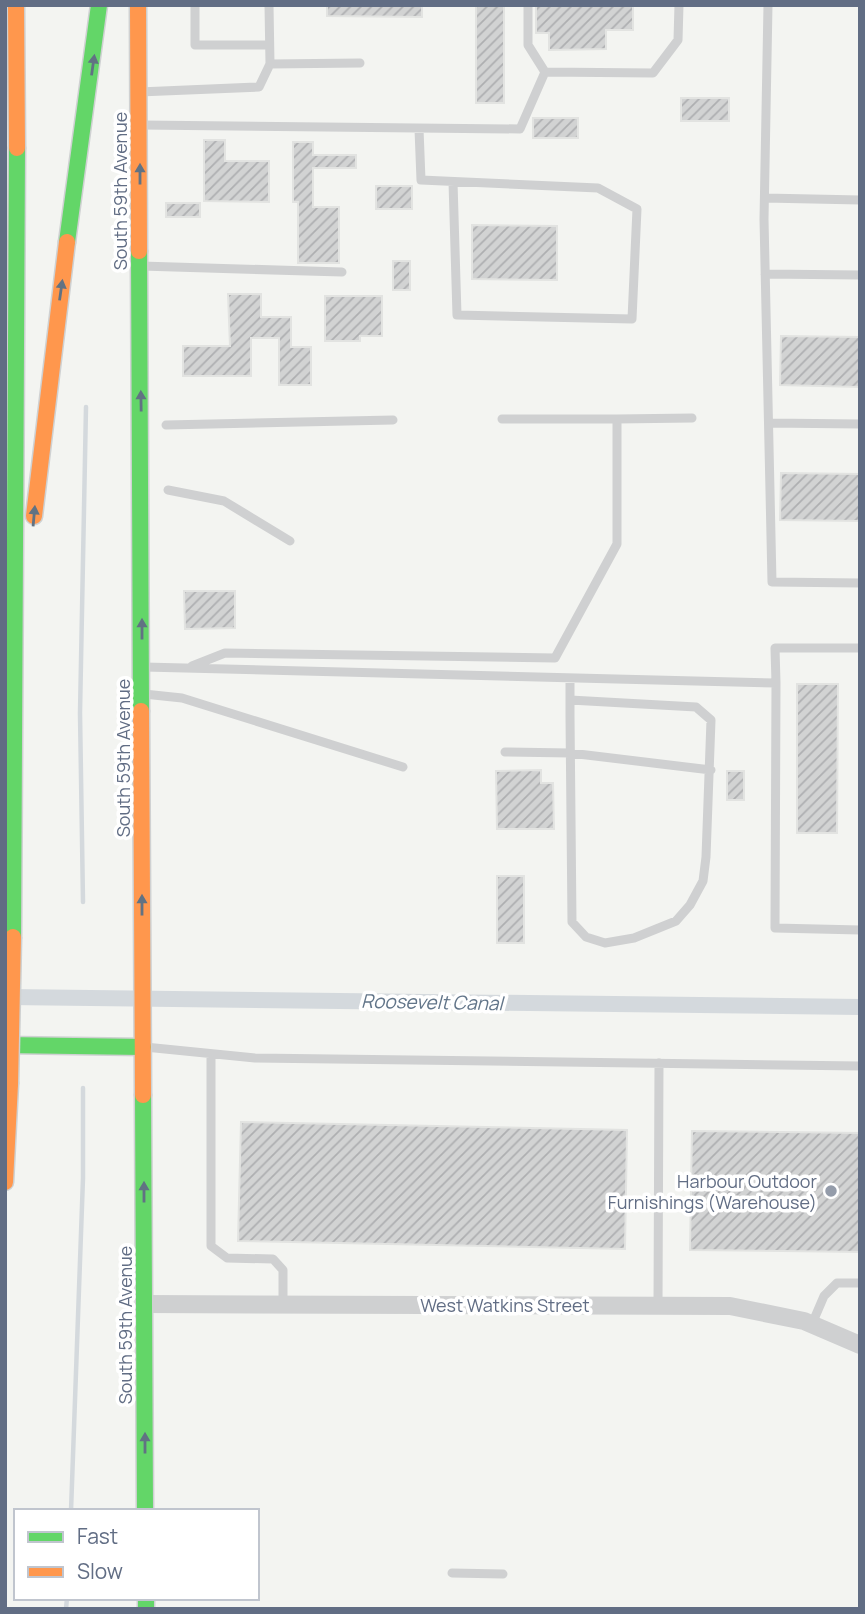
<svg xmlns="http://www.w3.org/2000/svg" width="865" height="1614" viewBox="0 0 865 1614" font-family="Manrope,sans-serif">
  <defs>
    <pattern id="building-hatch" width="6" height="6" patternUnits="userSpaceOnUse" patternTransform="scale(1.75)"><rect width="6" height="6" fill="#d2d3d3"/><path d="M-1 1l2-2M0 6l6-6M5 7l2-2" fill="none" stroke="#aeafb1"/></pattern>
  </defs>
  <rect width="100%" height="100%" fill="#f3f4f1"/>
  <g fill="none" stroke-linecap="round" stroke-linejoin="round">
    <path stroke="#d4d9dd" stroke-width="4.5" d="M83,902L80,713L86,407
      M71,1511L83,1178V1088
      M66,1609L67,1598"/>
    <path stroke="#d4d9dd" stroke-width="16" d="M8,997L860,1007"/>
  </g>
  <path fill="url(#building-hatch)" stroke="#e2e3e1" stroke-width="2" d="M327,5H422V17L327,16Z
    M476,5H504V103H476Z
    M536,5H633V30H606V49L549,50V33H536Z
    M681,98H729V121H681Z
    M533,118H578V138H533Z
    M204,140H225V161H269V202L204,201Z
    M293,142H313V155H356V168H313V207H339V263H298V202H293Z
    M376,186H412V209H376Z
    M166,203H200V217H166Z
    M472,225L557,226V280L472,279Z
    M393,261H410V290H393Z
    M228,294H261V317H291V347H311V385H279V338H251V376H183V346H230Z
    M325,296H382V336H360V341H325Z
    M781,336L860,337V387L780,385Z
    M781,473L860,474V521L780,520Z
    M184,591H235V628L185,629Z
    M797,684H838L837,833H797Z
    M541,770V783H553L554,829H497L496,771Z
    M727,771H744V800H727Z
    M497,876H524V943H497Z
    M241,1122L627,1130L625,1249L238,1241Z
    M692,1131L860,1133V1252L690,1250Z"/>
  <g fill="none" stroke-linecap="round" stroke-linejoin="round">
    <g stroke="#cfd1d2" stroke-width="19">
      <path id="fast" d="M67,242L99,5
        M139,251L141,711
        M13,937L17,148
        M5,1045L143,1047
        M143,1095L145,1511
        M146,1598V1609"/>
    </g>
    <g stroke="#cfd1d2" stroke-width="19">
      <path id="slow" d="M16,5L17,148
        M138,5L139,251
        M34,516L67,242
        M141,711L143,1095
        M5,1182L10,1084"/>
    </g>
    <path stroke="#cfd0d1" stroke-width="9" d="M195,5V45H269
      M528,5V45L545,72
      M768,5L764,219L772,582L860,583
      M270,64L360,63
      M139,92L259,87L270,64L269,5
      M141,125L520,129L545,72L653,73L678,40L679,5
      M419,129L421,180L598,188L637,209L632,319L457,315L453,182
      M765,198L860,200
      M141,266L342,272
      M765,274L860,275
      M617,419L692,418
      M769,423L860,424
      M166,425L393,420
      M168,490L224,501L290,541
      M192,666L225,653L555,658L617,544V419H502
      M144,667L776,683L775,928L860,930
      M570,680V716L572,922L586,937L605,943L634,938L676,921L690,905L703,881L706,857L711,720L696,707L570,700
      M776,683L775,648H860
      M144,694L182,698L403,767
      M505,752L570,753L711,770
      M145,1047L255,1058L860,1066
      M211,1054V1246L227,1258L273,1259L283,1270V1305
      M658,1305L659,1063
      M812,1324L824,1296L837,1283H860
      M452,1573L503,1574"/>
    <path stroke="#cfd0d1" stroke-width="18" d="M144,1304L730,1306L804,1321L860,1345"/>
    <use href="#fast" stroke="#63d668" stroke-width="16"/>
    <use href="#slow" stroke="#ff974d" stroke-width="16"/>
    <g stroke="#cfd1d1" stroke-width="19" stroke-linecap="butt">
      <path id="slow-bridge" d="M10,1084L13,937"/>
    </g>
    <use href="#slow-bridge" stroke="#ff974d" stroke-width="16"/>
  </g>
  <defs><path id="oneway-solid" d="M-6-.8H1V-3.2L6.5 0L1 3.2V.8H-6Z" transform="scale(1.75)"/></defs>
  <g fill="#617283">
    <use href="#oneway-solid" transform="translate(93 65) rotate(-82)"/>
    <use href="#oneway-solid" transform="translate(140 174) rotate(-90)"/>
    <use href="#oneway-solid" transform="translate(61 290) rotate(-82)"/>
    <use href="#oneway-solid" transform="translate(141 401) rotate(-91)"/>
    <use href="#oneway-solid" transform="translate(34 516) rotate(-85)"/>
    <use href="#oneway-solid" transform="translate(142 629) rotate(-90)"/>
    <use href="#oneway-solid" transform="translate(142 905) rotate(-90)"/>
    <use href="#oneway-solid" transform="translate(144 1192) rotate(-90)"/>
    <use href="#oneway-solid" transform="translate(145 1443) rotate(-90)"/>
  </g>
  <circle fill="#949caa" stroke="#fff" stroke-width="2.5" cx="831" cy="1191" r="7"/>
  <g text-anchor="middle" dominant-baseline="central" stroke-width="7" stroke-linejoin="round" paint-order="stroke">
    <g font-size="18" fill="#616d84" stroke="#fff">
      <text transform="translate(120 191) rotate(-90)">South 59th Avenue</text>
      <text transform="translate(123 758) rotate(-90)">South 59th Avenue</text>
      <text x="505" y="1305">West Watkins Street</text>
      <text transform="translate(125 1325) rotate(-90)">South 59th Avenue</text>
    </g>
    <g font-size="18" fill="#616d84" stroke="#fff" text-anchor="end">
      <text x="817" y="1181">Harbour Outdoor<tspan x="817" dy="21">Furnishings (Warehouse)</tspan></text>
    </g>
    <g font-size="19" font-style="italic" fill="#627589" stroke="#fff">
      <text transform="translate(432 1002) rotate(1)">Roosevelt Canal</text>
    </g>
  </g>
  <rect width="865" height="1614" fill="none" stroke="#616d84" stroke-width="14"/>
  <rect x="14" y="1509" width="245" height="91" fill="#ffffff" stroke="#c0c5ce" stroke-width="2"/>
  <rect x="28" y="1532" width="35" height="10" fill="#63d668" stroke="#c0c5ce" stroke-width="2"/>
  <text x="77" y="1544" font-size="21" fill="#616d84">Fast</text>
  <rect x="28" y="1567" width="35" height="10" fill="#ff974d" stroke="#c0c5ce" stroke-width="2"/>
  <text x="77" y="1579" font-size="21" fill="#616d84">Slow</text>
</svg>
